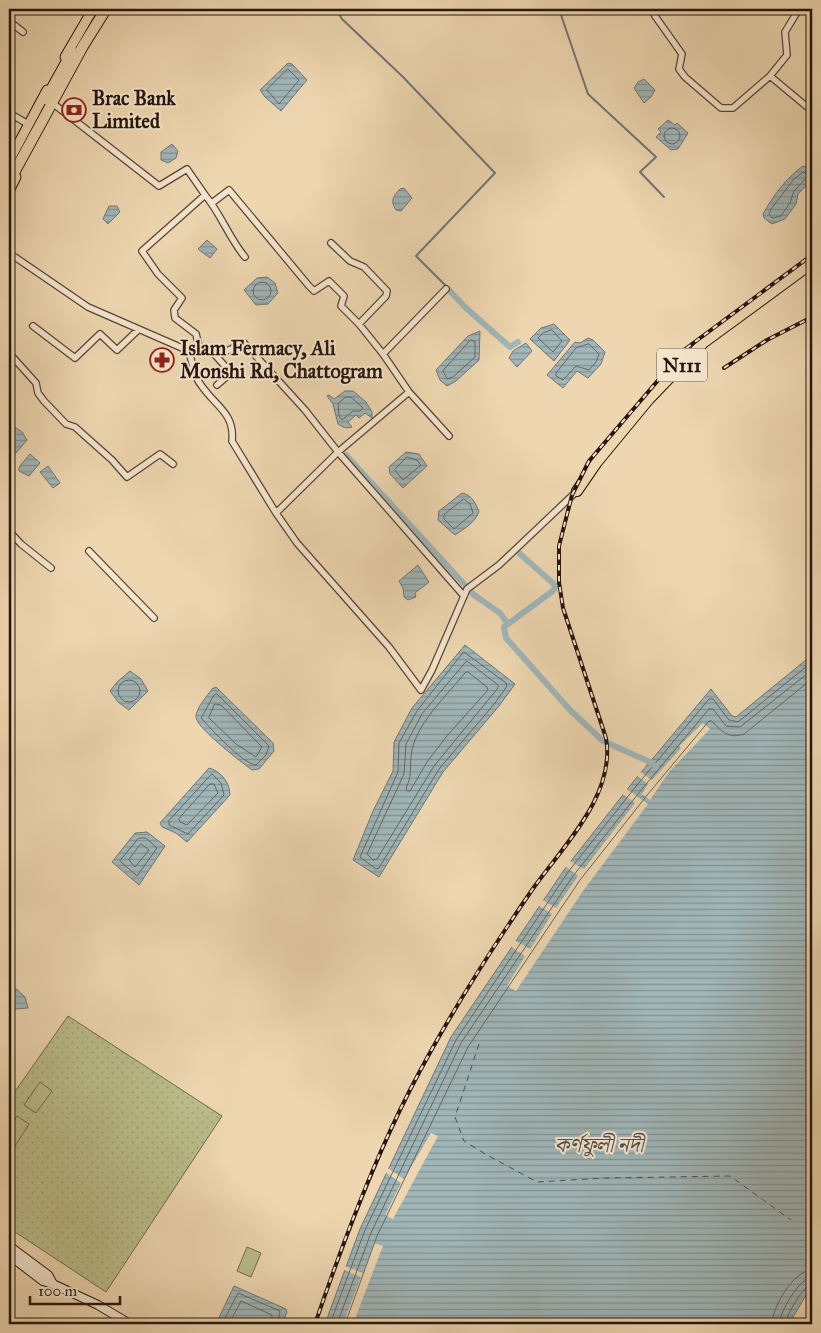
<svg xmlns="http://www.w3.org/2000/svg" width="821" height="1333" viewBox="0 0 821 1333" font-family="'IM FELL Great Primer','Noto Serif Bengali',serif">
  <defs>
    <pattern id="grass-dots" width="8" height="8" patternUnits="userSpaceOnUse" patternTransform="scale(1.25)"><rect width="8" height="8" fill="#babd8a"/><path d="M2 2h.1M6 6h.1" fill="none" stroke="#a0a276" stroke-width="1.8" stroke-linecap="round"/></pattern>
    <pattern id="water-rules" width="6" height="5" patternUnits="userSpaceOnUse" patternTransform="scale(1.25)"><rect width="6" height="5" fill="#a0b6b8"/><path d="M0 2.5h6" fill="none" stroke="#829394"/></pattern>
  </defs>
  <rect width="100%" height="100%" fill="#edd6b0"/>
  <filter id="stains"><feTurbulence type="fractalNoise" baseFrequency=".004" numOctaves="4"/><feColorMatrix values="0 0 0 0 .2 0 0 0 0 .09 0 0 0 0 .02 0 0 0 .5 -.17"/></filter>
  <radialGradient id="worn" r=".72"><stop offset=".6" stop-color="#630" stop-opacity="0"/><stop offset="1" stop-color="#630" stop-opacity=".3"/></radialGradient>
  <path fill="url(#grass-dots)" stroke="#70694c" d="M68,1016L222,1116L106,1292L9,1228V1142L15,1146L17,1116L9,1129V1100Z"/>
  <path fill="#babd8a" stroke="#70694c" d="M40,1082L52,1091L36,1113L24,1105Z
    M17,1116L29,1124L15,1146L9,1142V1129Z
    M247,1247L261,1253L251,1277L237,1271Z"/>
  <path fill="url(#water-rules)" stroke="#707674" d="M288,63L292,64L307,80L281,111L265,97L260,90Z
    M644,79L655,90L651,97L644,103L634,88L638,82Z
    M668,120L675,125L677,123L688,133L678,149L671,150L656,137L661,132L658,129Z
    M172,144L178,151L176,158L168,163L161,160V152Z
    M803,166L810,169L812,179L798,194L796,204L785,219L772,224L764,218L763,214C773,196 786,178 803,166Z
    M404,188L412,198L401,211L396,210C390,201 393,196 400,189Z
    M109,206H117L120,212L108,224L103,219Z
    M207,240L217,249L210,258L198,249Z
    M267,277L275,283L278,293L268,304L256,305L244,290L257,278Z
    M554,324L570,340L554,361L530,339L541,328Z
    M480,331L479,360L456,381L447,386L440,380L436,370L468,336Z
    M588,338L593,340L605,352L601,364L588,378L577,371L563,388L547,375L575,342L580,343Z
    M526,343L532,351L517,367L509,358L513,351Z
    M345,391H353L366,402L372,412V418L365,413L359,418L356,415L348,422L352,427C346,429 343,427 338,424L333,404L327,396L329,395L334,399Z
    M9,423L22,432L27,440L16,453L9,455Z
    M406,452L419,454L427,466L403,488L390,474L389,467Z
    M30,454L40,463L29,476L19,471V467Z
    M48,466L60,483L53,488L40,472Z
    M462,493C472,495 475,503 479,511C476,522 464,529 455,535L438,520L439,511Z
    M418,565L429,582L415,593L416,597L408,600L404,597L403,588L399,581Z
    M465,645L515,684L499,706L443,772L379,877L353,860L373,811L393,771L394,742L412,708Z
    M812,655V1285L789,1324H325L360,1229L451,1037L564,870L633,782L711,689L732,716L736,717Z
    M130,671L141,679L148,691L129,710L118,702L110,691L117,682Z
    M216,687L273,743L274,751L259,769L252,770L248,767C239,760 194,726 196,716C197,707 207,696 212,689Z
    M209,768C221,771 230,783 230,795L187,842L176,833L162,827L160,823Z
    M147,832L165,846L139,885L112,862L135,833Z
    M9,982L25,997L28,1008L15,1009L9,1006Z
    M234,1286L286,1309L287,1312L282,1324H216Z"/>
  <path fill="#edd6b0" d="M703,723L710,729L669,772L650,800L642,794L648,784L636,775L639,771L652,780L681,748L679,746Z
    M625,788L648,804L583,891L516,991L507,986L525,956L510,946L514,940L530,949L552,914L538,905L541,899L556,908L578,876L565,866L568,860L584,869L635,803L621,793Z
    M431,1133L438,1136L393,1219L385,1215L401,1183L385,1172L386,1167L404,1179Z
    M374,1243L383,1246L353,1324H343L361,1277L342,1269L344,1266L363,1273Z"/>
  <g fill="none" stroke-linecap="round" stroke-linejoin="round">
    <path stroke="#646663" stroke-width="1" d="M288,69L299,80L279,104L267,90Z
      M664 136a8 8 0 1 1 16 0a8 8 0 1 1-16 0Z
      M804,172L808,176L794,191L790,203L781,216L772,218L769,214L771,209L794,179Z
      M253 291a9 9 0 1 1 18 0a9 9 0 1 1-18 0Z
      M552,330L562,341L553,352L538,338L543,333Z
      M471,340L475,342V357L453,377L447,379L443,371Z
      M589,344L599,354L596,362L589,370L576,366L563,380L556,376V373L576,348Z
      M346,397H351L363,408L360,411H353L342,420L339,416L338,404Z
      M407,457L417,460L421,465L403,480L395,470Z
      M464,499L470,504L473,513L454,529L444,519V515Z
      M464,652L506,683L507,686L495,703L439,769L379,868L376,869L360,857L398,772L399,743L417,711Z
      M467,661L498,685V688L434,766L377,859L373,860L367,854L404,774L406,744L422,714Z
      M468,672L487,687L488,690L446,737L427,762L410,791H407L406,789C414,770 408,762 413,746C421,719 447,695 465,673Z
      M118 691a11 11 0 1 1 22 0a11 11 0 1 1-22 0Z
      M217,694L269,746L266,755L256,765C243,764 211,729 201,718L214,695Z
      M215,704L221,705L262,747L256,757L236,744L209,718Z
      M212,774L221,783L224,795L188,834L169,825V821Z
      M210,784H214L218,793L187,825L180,822L179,819Z
      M139,838H146L157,848L137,876L120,861Z
      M141,844L149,850L135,867L129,860Z
      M222,1324L238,1293L280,1311L278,1324
      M229,1324L241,1301L272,1315V1324
      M330,1324L365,1230L456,1040L568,872L637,785L709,699H713L729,720L738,722L812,662
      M337,1324L371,1233L461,1043L573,876L642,789L709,709H713L726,726L740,727L812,670
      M345,1324L377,1236L468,1047L580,880L648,794L709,721H712C721,732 730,739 744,734L812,679
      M772,1324C772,1307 794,1270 812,1270
      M779,1324C780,1312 799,1278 812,1277
      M785,1324C787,1315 803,1285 812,1284"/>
    <path stroke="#707674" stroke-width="2" d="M336,9L342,19L402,76L495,173L416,256L447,287
      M559,9L588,94L656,157L640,172L664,197"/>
    <path stroke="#a0b6b8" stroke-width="6" d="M448,289L466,308L510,347L518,342
      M346,455L474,595L500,613L508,624
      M519,553L555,585L554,590L504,627L506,638L570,710L603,741L650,762L656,767"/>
    <path stroke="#514d4a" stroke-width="1" stroke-dasharray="6 5" stroke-linecap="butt" d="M479,1044L455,1117L464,1141L487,1155L537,1182L605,1178L730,1176L791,1220"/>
    <g stroke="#584536" stroke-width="8">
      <path id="street" d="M652,9L655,16L682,54L679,69L685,77L721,108H733L770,76L787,55L785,32L799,9
        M9,21L23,32
        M770,76L812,111
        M55,105L159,186L187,169L205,195L142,251L158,274L182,298L174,310L175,318L196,334L200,351
        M9,113L28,124
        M205,195C221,214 229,238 245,257
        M212,203L229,190L309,286L314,291L329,281L344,296L341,306L359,324L383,354
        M331,243L350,261L364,267L387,291L386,296L359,324
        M9,253L88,307L189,351H210L216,356L244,343L305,410L338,452L464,596
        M446,289L383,354L409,392L449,436
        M33,326L75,358L100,334L117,350L138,330
        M189,351C192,362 194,377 201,385C215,406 235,413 232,441L276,513L297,543L389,647L421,690L432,670L467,589L499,565L577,491
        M9,353L36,383L38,393L44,401L66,424L75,427L112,460L127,477L160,454L173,464
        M216,356L231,373L217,385
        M276,513L338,452L409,392
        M9,531L21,544L51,568
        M89,551L154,618
        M9,1321L14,1324"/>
    </g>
    <g stroke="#27150e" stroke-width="10">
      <path id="secondary" d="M9,1246L48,1275L53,1284
        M9,1255L43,1281L53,1284L98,1305L130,1324"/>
    </g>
    <g stroke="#27150e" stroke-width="11">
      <path id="primary" d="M65,57L93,9
        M9,161L47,90
        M9,191L16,177"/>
    </g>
    <g stroke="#27150e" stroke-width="12">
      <path id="highway" d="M46,99L72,52
        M9,182L83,46L106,9
        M577,491L597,462L649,399L703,343L812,263"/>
    </g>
    <use href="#street" stroke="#f3e4cc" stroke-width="5.5"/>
    <use href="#secondary" stroke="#f3e4cc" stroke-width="8"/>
    <use href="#primary" stroke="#edd6b0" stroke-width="9"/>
    <use href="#highway" stroke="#edd6b0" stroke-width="10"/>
    <g stroke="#27150e" stroke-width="4">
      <path id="rail" d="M724,368L767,340L812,317
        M315,1324C342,1245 372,1164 410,1090C446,1020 488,954 532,890C563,846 616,795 606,738L563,608L559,582V546L572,495L589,461L684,350L812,255"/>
    </g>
    <use href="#rail" stroke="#f3e4cc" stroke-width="2" stroke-dasharray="5.5" stroke-linecap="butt"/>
  </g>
  <defs>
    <g id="bank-ring" transform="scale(1.25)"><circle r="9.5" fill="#f3e4cc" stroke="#8f2418" stroke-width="1.5"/><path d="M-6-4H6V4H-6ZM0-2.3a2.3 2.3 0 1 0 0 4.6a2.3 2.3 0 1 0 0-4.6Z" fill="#8f2418"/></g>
    <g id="pharmacy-ring" transform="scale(1.25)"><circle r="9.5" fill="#f3e4cc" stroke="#8f2418" stroke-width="1.5"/><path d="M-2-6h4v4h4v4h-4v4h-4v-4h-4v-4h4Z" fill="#8f2418"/></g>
  </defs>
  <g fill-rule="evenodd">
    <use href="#bank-ring" x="74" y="110"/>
    <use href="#pharmacy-ring" x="162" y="360"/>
  </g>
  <g text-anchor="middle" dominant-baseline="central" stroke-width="4" stroke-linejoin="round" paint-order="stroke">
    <rect fill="#f3e4cc" stroke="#645347" stroke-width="1" x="657" y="348.5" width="50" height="33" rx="4"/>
    <g font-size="19" font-weight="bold" fill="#27150e">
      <text x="682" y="365">N111</text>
    </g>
    <g font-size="20" font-weight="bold" fill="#27150e" stroke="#f3e4cc" text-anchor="start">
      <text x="92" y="98">Brac Bank<tspan x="92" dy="23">Limited</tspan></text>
      <text x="180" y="348">Islam Fermacy, Ali<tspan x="180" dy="23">Monshi Rd, Chattogram</tspan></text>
    </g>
    <g font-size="21" font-style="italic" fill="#514d4a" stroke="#f3e4cc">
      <text x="599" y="1145">কর্ণফুলী নদী</text>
    </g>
  </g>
  <rect width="821" height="1333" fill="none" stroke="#edd6b0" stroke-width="30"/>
  <rect x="10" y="10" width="801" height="1313" fill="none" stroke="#27150e" stroke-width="2.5"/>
  <rect x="15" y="15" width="791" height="1303" fill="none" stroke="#27150e"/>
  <path d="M30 1296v8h90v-8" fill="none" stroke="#27150e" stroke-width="2.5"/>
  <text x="38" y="1296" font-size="15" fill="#27150e" stroke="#f3e4cc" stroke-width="4" paint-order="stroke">100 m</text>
  <rect width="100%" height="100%" filter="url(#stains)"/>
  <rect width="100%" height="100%" fill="url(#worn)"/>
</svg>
